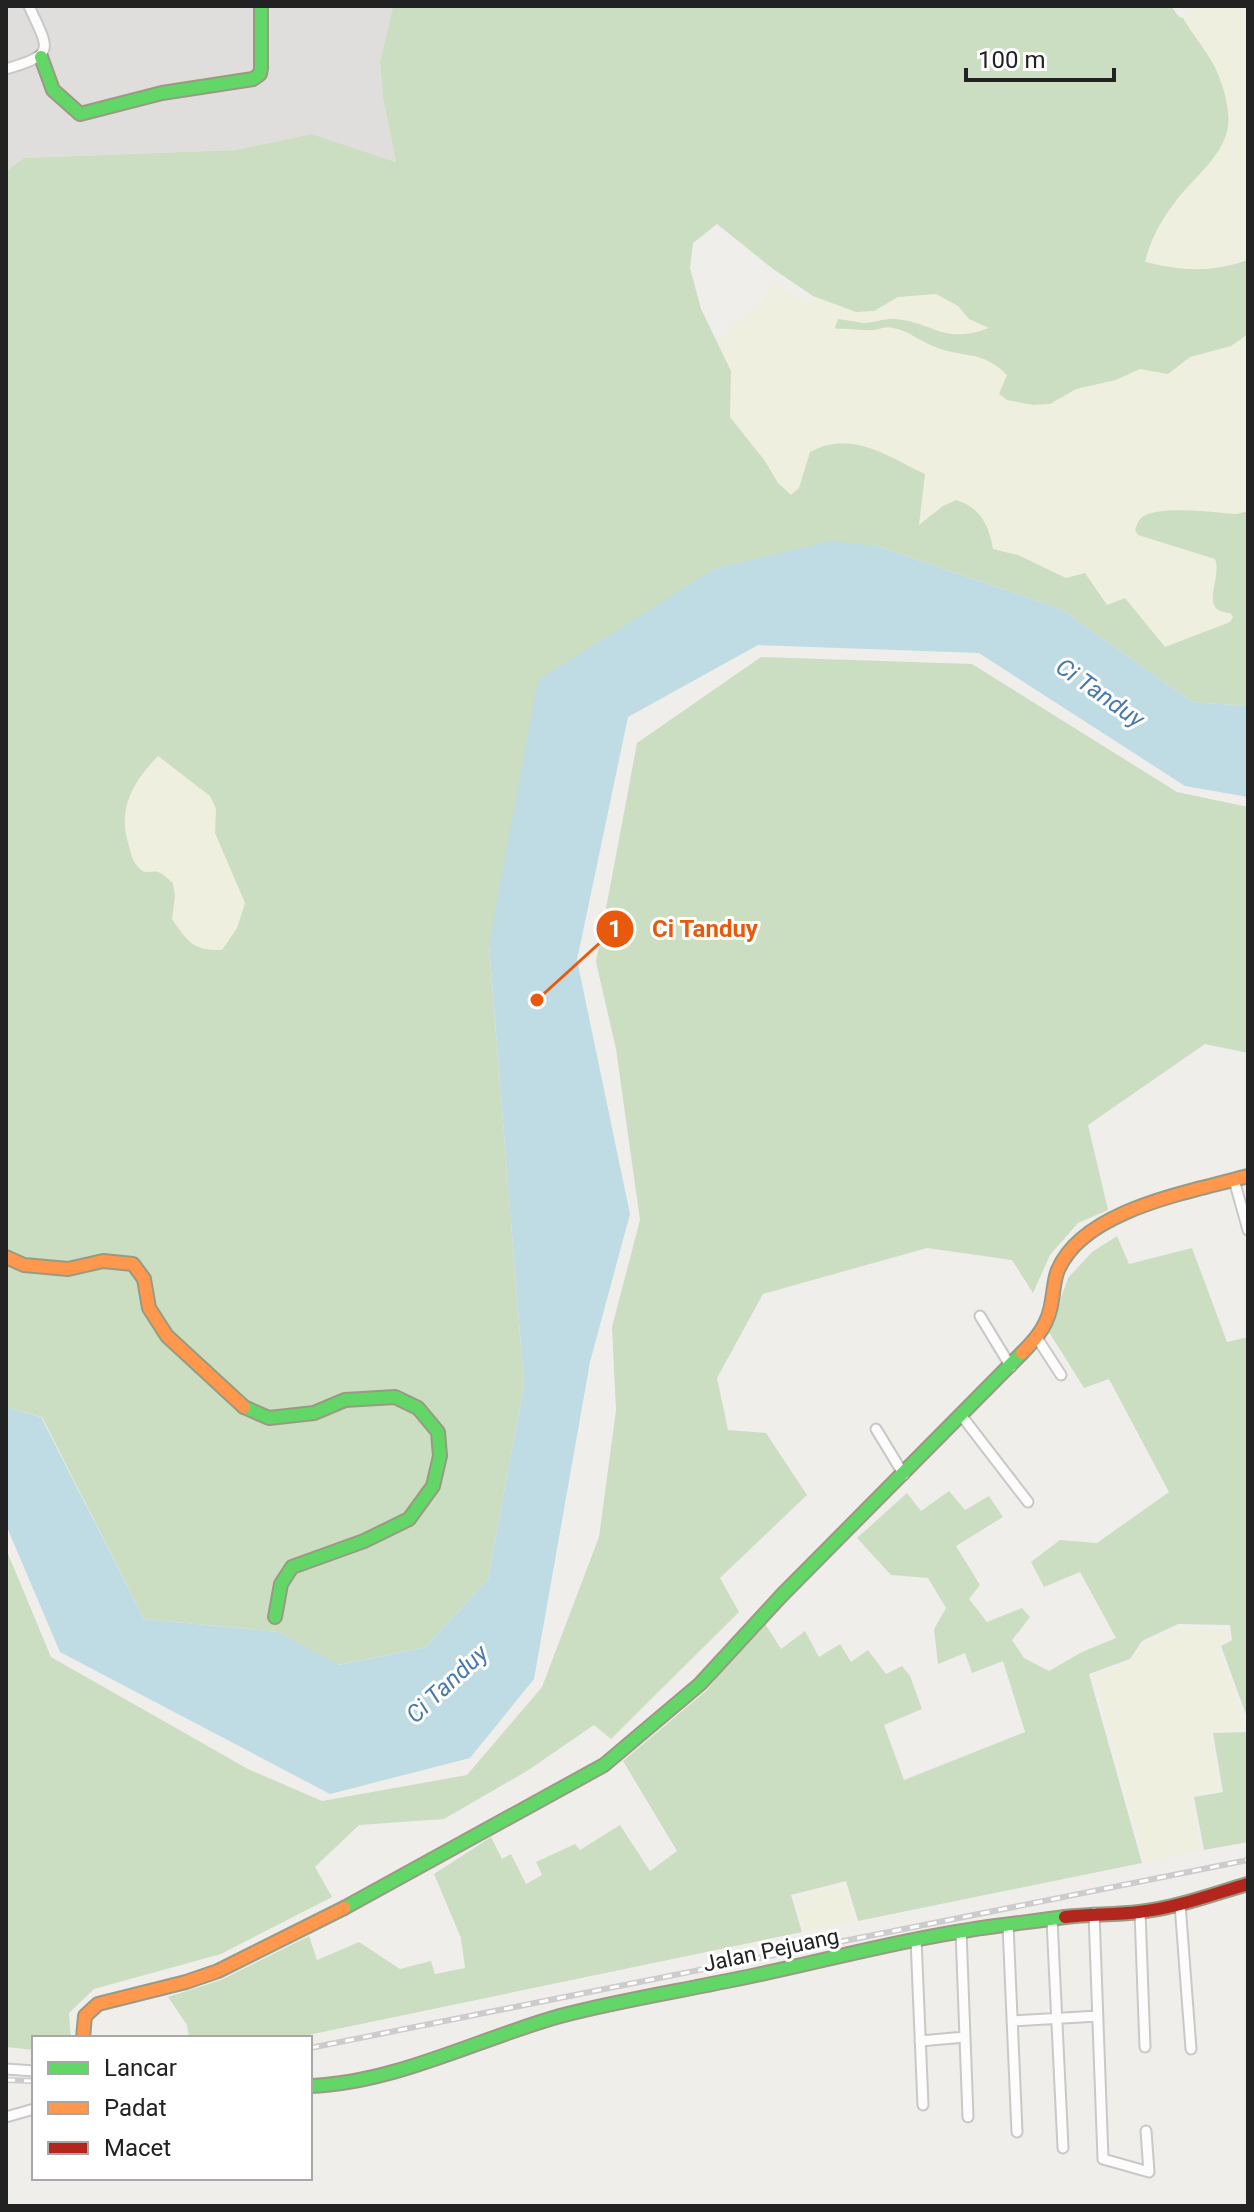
<svg xmlns="http://www.w3.org/2000/svg" width="1254" height="2212" viewBox="0 0 1254 2212" font-family="Roboto,sans-serif">
  <rect width="100%" height="100%" fill="#f0eeeb"/>
  <path fill="#dfdedc" d="M6,6H393L380,62L383,98L396,162L312,134L234,150L24,158L6,171Z"/>
  <path fill="#efefdf" d="M1196,6H1248V260L1212,269L1183,271L1145,263L1154,235L1165,215L1219,149L1221,80L1183,18Z
    M775,283L807,305L813,296L856,312L874,311L898,297L936,294L958,305L969,319L990,328L968,336L936,332L909,321L892,318L866,323L839,319L842,330L848,327L876,330L888,327L911,333L928,345L947,352L986,358L1050,404L1076,389L1140,369L1161,374L1175,369L1190,357L1212,351L1248,334V511L1237,514L1156,513L1139,535L1215,559L1217,572L1211,599L1213,606L1221,612L1230,613L1233,617L1230,622L1165,647L1125,598L1107,605L1091,579L1066,578L1018,555L993,550L991,539L943,506L919,526L925,474L868,448L844,442L826,444L806,461L799,488L791,495L778,483L765,461L730,417L731,371L718,343L732,326L757,308Z
    M157,756L210,796L216,809V833L245,903L237,928L222,950L206,951L187,941L171,919L175,897L140,869L133,860L124,831L125,804L139,775Z
    M1179,1628L1227,1629L1228,1639L1218,1648L1248,1730L1210,1731L1219,1789L1190,1795L1200,1850L1145,1862L1094,1676L1132,1661L1143,1644Z
    M844,1886L855,1921L806,1931L795,1897Z"/>
  <path fill="#cbdec1" fill-rule="evenodd" d="M393,6H1171L1179,17L1183,18C1195,39 1214,58 1221,82C1226,96 1231,117 1227,131C1221,157 1195,177 1179,197C1163,217 1151,237 1145,262C1184,271 1209,273 1248,260V334L1231,346L1190,357L1168,374L1140,369L1116,380L1076,389L1050,404L1033,405L1007,400L999,394L1007,375C981,349 963,359 933,346C919,341 908,330 893,328C886,326 881,329 874,330C862,331 849,328 837,329L835,327L838,319C847,320 856,322 864,323C875,323 885,318 896,319C935,323 943,345 989,328L969,319L958,306L936,294L898,297L874,311L856,312L813,296L773,269L717,224L693,243L690,268L701,309L731,371L730,417L765,461L778,483L791,495L799,488L810,452C851,429 887,456 925,474L919,525L943,506L956,500C980,507 989,525 993,549L1018,555L1066,578L1085,573L1107,605L1125,598L1165,647L1230,622L1233,617L1230,613C1197,611 1223,578 1215,559L1138,535L1135,530C1136,527 1138,521 1141,518C1156,504 1217,513 1237,514L1248,511V706L1192,702L1061,609L877,546L714,569L489,945L524,1385L488,1579L426,1647L338,1665L278,1632L144,1619L42,1417L6,1407V171L24,158L234,150L312,134L396,162L383,98L380,62ZM158,756L210,796L216,809L215,833L245,903L237,928L222,950C193,951 187,941 172,919L175,896L173,883C169,880 163,873 158,872C151,870 146,875 140,869C133,863 131,854 129,846C117,810 132,783 158,756Z
    M761,657L972,664L1177,792L1248,807V1053L1205,1044L1088,1125L1108,1210L1078,1223L1050,1255L1033,1293L1012,1260L927,1248L763,1294L717,1378L728,1430L766,1433L807,1495L720,1578L739,1612L611,1739L594,1725L527,1771L444,1819L359,1825L315,1867L332,1897L221,1954L94,1989L69,2013L71,2038H34V2050L6,2047V1549L51,1657L248,1769L322,1801L467,1775L542,1687L599,1537L616,1410L612,1327L640,1220L616,1049L596,962L637,743Z
    M1117,1236L1129,1264L1192,1248L1227,1342L1248,1337V1720L1221,1646L1232,1640L1230,1625L1178,1624L1142,1641L1130,1659L1089,1674L1142,1863L858,1921L846,1881L791,1895L802,1932L294,2038H189L187,2025L168,1997L221,1980L309,1936L317,1960L359,1942L400,1969L431,1961L435,1974L465,1968L461,1938L434,1874L491,1837L502,1859L511,1854L526,1884L542,1875L536,1862L575,1844L580,1850L620,1825L650,1871L677,1851L623,1761L707,1690L735,1654L764,1622L781,1649L805,1631L819,1657L840,1644L851,1662L868,1650L886,1674L902,1666L910,1676L922,1709L884,1725L904,1780L1025,1732L1003,1661L972,1673L965,1653L938,1664L934,1629L946,1608L928,1578L891,1575L857,1538L907,1493L921,1511L949,1491L965,1510L989,1496L1003,1517L956,1546L980,1585L969,1599L987,1622L1022,1608L1030,1617L1012,1640L1024,1658L1049,1671L1082,1652L1116,1638L1080,1572L1044,1587L1031,1562L1060,1540L1097,1543L1169,1492L1109,1379L1084,1388L1049,1332L1068,1278L1092,1252Z
    M1248,1732V1842L1204,1850L1194,1797L1223,1792L1213,1733Z"/>
  <path fill="#bfdbe3" d="M830,541L877,546L1061,609L1192,702L1248,706V797L1185,786L979,653L758,645L628,717L577,960L630,1214L590,1362L534,1679L470,1758L330,1794L60,1652L6,1525V1407L41,1417L144,1619L278,1632L339,1665L426,1647L488,1579L524,1385L489,944L538,680L714,569Z"/>
  <g fill="none" stroke-linecap="round" stroke-linejoin="round">
    <g stroke="#c9c8c7" stroke-width="13">
      <path id="street" d="M6,69C57,54 49,50 29,6
        M1234,1180L1248,1230
        M980,1316L1011,1367
        M1037,1338L1061,1375
        M961,1415L1028,1502
        M876,1429L904,1475
        M1180,1904L1191,2049
        M1140,1912L1145,2047
        M1094,1913L1103,2159L1149,2172L1146,2131
        M1052,1920L1063,2148
        M1008,1925L1017,2132
        M961,1931L968,2117
        M916,1939L923,2105
        M1012,2021L1098,2016
        M920,2041L965,2037
        M6,2069L34,2071
        M6,2117L34,2109"/>
    </g>
    <g stroke="#999a82" stroke-width="16">
      <path id="fast" d="M41,57L53,90L80,114L162,93L253,79L260,74L261,68V6
        M244,1407L269,1418L314,1413L345,1400L395,1397L418,1408L438,1432L440,1456L433,1486L409,1519L364,1541L292,1567L281,1584L275,1617
        M344,1908L604,1765L700,1684L782,1595L1022,1353
        M310,2086C395,2083 478,2039 560,2016C617,2001 674,1992 732,1980C809,1965 885,1943 963,1931C997,1925 1031,1922 1065,1917"/>
    </g>
    <g stroke="#999a82" stroke-width="16">
      <path id="slow" d="M6,1257L24,1265L68,1269L103,1261L133,1264L144,1279L149,1308L167,1336L244,1407
        M1022,1353C1038,1337 1049,1323 1052,1300C1054,1290 1054,1279 1058,1270C1084,1209 1191,1192 1248,1176
        M83,2038L85,2016L98,2004L186,1982L218,1971L344,1908"/>
    </g>
    <g stroke="#999a82" stroke-width="16">
      <path id="jam" d="M1065,1917C1090,1914 1114,1915 1139,1912C1176,1908 1213,1894 1248,1884"/>
    </g>
    <use href="#street" stroke="#fdfcfc" stroke-width="9"/>
    <use href="#fast" stroke="#63d668" stroke-width="12"/>
    <use href="#slow" stroke="#ff974d" stroke-width="12"/>
    <use href="#jam" stroke="#b3261e" stroke-width="12"/>
    <g stroke="#ccc" stroke-width="6">
      <path id="rail" d="M310,2048L1248,1860
        M6,2080L34,2081"/>
    </g>
    <use href="#rail" stroke="#fff" stroke-width="3" stroke-dasharray="9" stroke-linecap="butt"/>
  </g>
  <g text-anchor="middle" dominant-baseline="central" stroke-width="6" stroke-linejoin="round" paint-order="stroke">
    <g font-size="22" fill="#222" stroke="#fff">
      <text transform="translate(771 1950) rotate(-12)">Jalan Pejuang</text>
    </g>
    <g font-size="24" font-style="italic" fill="#4a7aab" stroke="#fff">
      <text transform="translate(1100 693) rotate(35)">Ci Tanduy</text>
      <text transform="translate(447 1684) rotate(-43)">Ci Tanduy</text>
    </g>
  </g>
  <path fill="none" stroke="#e8590c" stroke-width="3" d="M537 1000L615 929"/>
  <g fill="#e8590c" stroke="#fff" stroke-width="3">
    <circle cx="537" cy="1000" r="8"/>
    <circle cx="615" cy="929" r="20"/>
  </g>
  <g font-size="24" text-anchor="middle" font-weight="bold" fill="#fff">
    <text x="615" y="937">1</text>
  </g>
  <g font-size="24" text-anchor="middle" font-weight="bold" fill="#e8590c" stroke="#fff" stroke-width="6" stroke-linejoin="round" paint-order="stroke">
    <text x="705" y="937">Ci Tanduy</text>
  </g>
  <rect width="1254" height="2212" fill="none" stroke="#222222" stroke-width="16"/>
  <rect x="32" y="2036" width="280" height="144" fill="#ffffff" stroke="#a7a7a7" stroke-width="2"/>
  <rect x="48" y="2062" width="40" height="12" fill="#63d668" stroke="#a7a7a7" stroke-width="2"/>
  <text x="104" y="2076" font-size="24" fill="#222222">Lancar</text>
  <rect x="48" y="2102" width="40" height="12" fill="#ff974d" stroke="#a7a7a7" stroke-width="2"/>
  <text x="104" y="2116" font-size="24" fill="#222222">Padat</text>
  <rect x="48" y="2142" width="40" height="12" fill="#b3261e" stroke="#a7a7a7" stroke-width="2"/>
  <text x="104" y="2156" font-size="24" fill="#222222">Macet</text>
  <path d="M966 68v12h148v-12" fill="none" stroke="#222222" stroke-width="4"/>
  <text x="978" y="68" font-size="24" fill="#222222" stroke="#ffffff" stroke-width="6" paint-order="stroke">100 m</text>
</svg>
